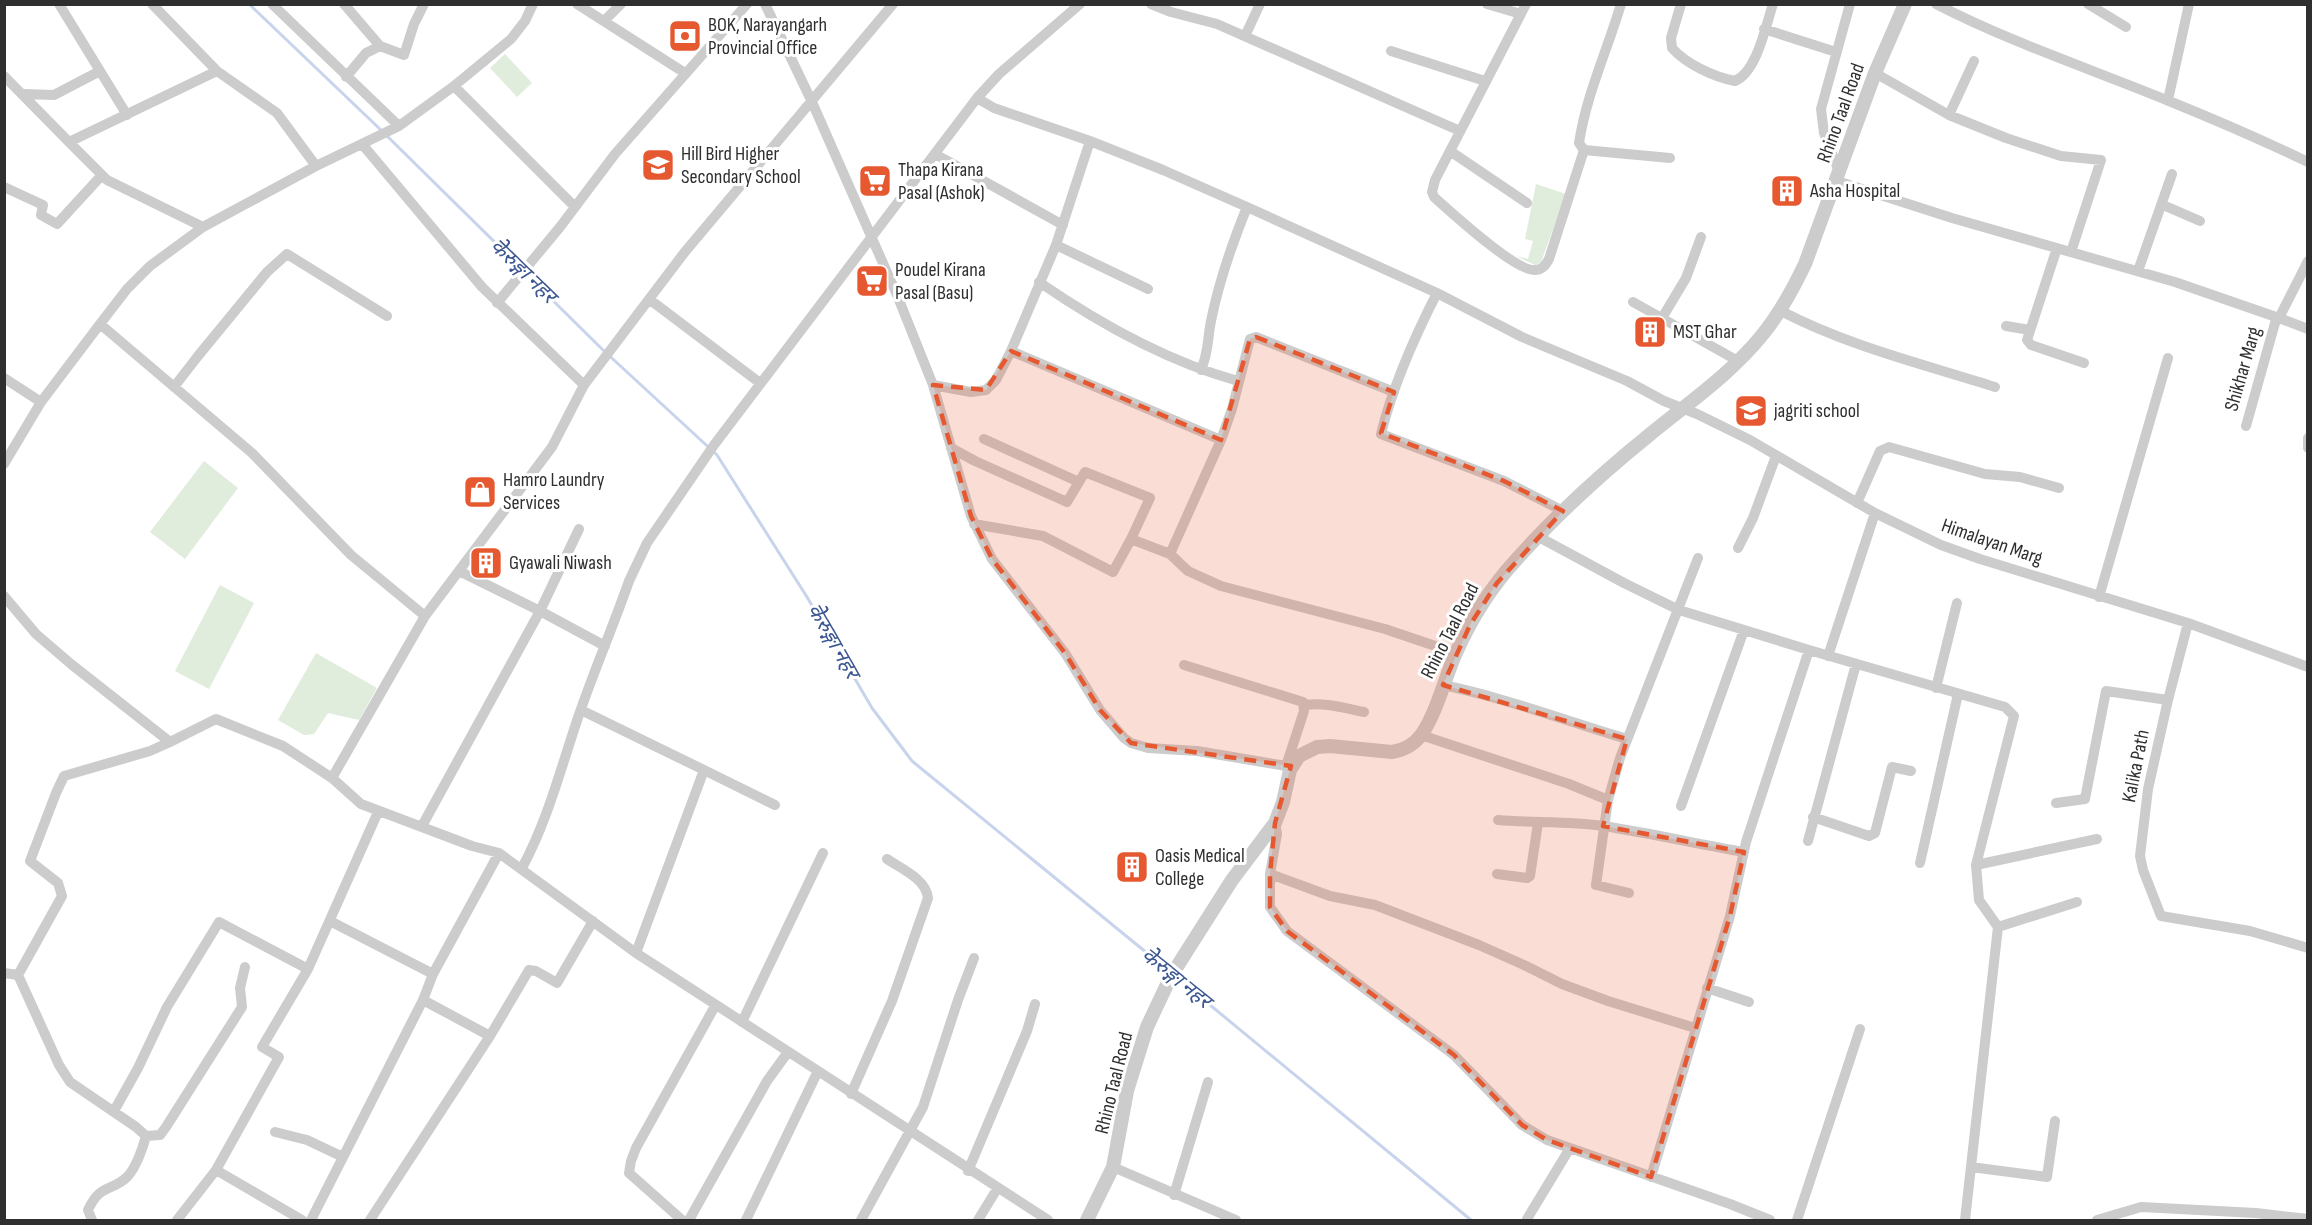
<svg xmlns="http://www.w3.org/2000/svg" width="2312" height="1225" viewBox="0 0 2312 1225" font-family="'Sofia Sans Condensed','Noto Sans Devanagari',sans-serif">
  <rect width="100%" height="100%" fill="#fff"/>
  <path fill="#e0ecdc" d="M505,54L532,83L517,97L490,68Z
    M1536,184L1566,194L1541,262L1535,265L1516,256L1528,259L1533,241L1525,239Z
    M204,461L238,488L185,559L150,532Z
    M220,585L254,603L209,689L175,671Z
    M316,653L377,688L359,720L328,713L314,734L304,735L278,720Z"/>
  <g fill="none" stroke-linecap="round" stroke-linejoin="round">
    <path stroke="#c8d3ec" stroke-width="3" d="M249,4L382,131
      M387,136L521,268
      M525,273L602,349L717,455L807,597L872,708L912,761L1169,971
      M1176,977L1471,1220"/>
    <path stroke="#ccc" stroke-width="10" d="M59,4L127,115
      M152,4L217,71L277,113L316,166
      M272,4L399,126
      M344,4L380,46L404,55L414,24L424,4
      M577,4L685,73
      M765,4L812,102L897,295L933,385L971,516L992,559L1065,653L1100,710L1124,738L1131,743L1148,748L1197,751L1286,766L1290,770
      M1151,4L1171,12L1217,24L1460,131
      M1487,4L1521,14
      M1526,4L1435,180L1432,192L1434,197C1451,212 1516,272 1535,270C1542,270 1546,265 1549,259L1584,150L1579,143C1586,96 1607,51 1621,4
      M1681,4L1671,38L1672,48C1686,64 1714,77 1735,81C1757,72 1766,25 1773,4
      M1936,4C2012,43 2091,69 2169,101C2216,120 2262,140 2308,162
      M2088,4L2126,27
      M604,21L621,4
      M1764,29L1836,52
      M1245,36L1260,4
      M1391,51L1485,81
      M1875,73L1949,115L2006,138L2061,156L2101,160L2071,252
      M4,76L69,142
      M346,77L366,53L380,46
      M454,86L575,207
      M24,94L54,95L100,71
      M2168,100L2189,4
      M1949,115L1974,61
      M1090,141L1163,170L1247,207L1437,293L1522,337L1627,381L1664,401L1697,414L1750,440L1875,513L1941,545L1980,559L2188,623L2308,667
      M362,144L482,287L584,385
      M1584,150L1670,158
      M1450,151L1527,203
      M935,154L1063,225
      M1840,174L1824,133L1821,109L1850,4
      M1837,181L1952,218L2175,282L2279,318L2308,261
      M4,187L43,205L41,215L57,224L102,175
      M2163,205L2200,221
      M203,227L107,180L69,142L217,71
      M1056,245L1148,289
      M2057,248L2027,340L2031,345L2084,363
      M2138,271L2172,174
      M1039,282C1100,324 1166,361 1238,381
      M1437,293C1414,338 1393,385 1381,434L1504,481L1563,511
      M649,299L760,383
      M1633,302L1738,361
      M497,303L560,227L615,154L747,4
      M1781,311C1848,346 1923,364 1995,387
      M1662,318L1686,278L1701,237
      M100,324L252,453L351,555L425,616
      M2006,326L2030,330
      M1011,351L1221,440
      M1201,370C1209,351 1207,341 1211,321C1219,281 1232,244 1247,207
      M4,378L41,402
      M933,385L971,392L986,390L996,380L1011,351L1056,245L1090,141L994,108L977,98
      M174,387L198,356L267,272L287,254L387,316
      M1394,392L1256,337L1250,339L1232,409L1221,440L1170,554L1188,571L1221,586L1385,629L1456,653
      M2246,426L2275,323L2279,318L2308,329
      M2308,438V448
      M984,439L1079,482
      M951,448L975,461L1067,502L1085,472L1150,498L1131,539
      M4,464L41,402L100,324L127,289L150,266L203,227L316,166L399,126L454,86L511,39L525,21L533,4
      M1857,503L1880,451L1889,447L1985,474L2020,477L2059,488
      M974,524L1043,536L1113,572L1131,539L1170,554
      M1537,536L1624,583L1679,610L1809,650L1746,842L1730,916L1651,1177
      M1738,548L1753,518L1776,456
      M459,571L540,611L605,646
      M4,596L36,634L71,664L170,742L216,719L283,746L332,778L361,804L472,846L499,853L636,953L1048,1220
      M2099,597L2168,358
      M2188,623L2168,700L2148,789L2140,856L2143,870L2161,916L2250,931L2308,948
      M1809,650L2005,707L2014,716L1976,865L1979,900L1998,927L1965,1220
      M1828,656L1875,513
      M1184,665L1303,702L1304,711L1286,766
      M1443,685C1506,698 1566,721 1627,739
      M1936,688L1957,603
      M1305,705C1324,702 1345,708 1364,712
      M581,710L704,770L636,953
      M1421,735L1569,784L1608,800
      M704,770L775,805
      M332,778L425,616L552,447L584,385L684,253L893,4
      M2056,803L2085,799L2106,691L2168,700
      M1681,806L1744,630
      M1813,817L1869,836L1875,833L1892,767L1911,771
      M1498,820C1533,823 1568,821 1603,826C1650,833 1697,844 1744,852
      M1275,823L1277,834L1270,874V907L1287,931L1454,1055L1522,1125L1547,1140L1730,1204L1770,1220
      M422,826L540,611L579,529
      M1808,841L1856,664
      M1920,863L1958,694
      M1976,865L2097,839
      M522,868C549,818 562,763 581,709C596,666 614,624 629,581L647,543L714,445L977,98L999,74L1080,4
      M1270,874L1330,896L1375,905L1479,945L1524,965L1562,984L1608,1001L1695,1028
      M1497,874L1527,878L1530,876L1538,823
      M1629,893L1596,885L1608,800L1620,758L1698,558
      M330,921L433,974
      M1998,927L2077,902
      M4,973L18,975L59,1065L70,1082L136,1127L146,1136C143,1148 136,1167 128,1176C113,1192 101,1182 88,1210L92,1220
      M18,975L62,896L58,883L30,861L56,793L64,776L150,751L170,742
      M1707,988L1749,1002
      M742,1022L823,853
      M490,1036L423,1000L433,974L499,853
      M851,1094L892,1001L928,898C926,879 902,869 887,859
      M114,1111L138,1068L167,1007L219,922L308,969
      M275,1132L307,1140L343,1157
      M146,1136L160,1135L166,1127L242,1007L240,988L245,967
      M1113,1167L1236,1220
      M1971,1167L2047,1177L2055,1121
      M216,1170L302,1220
      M968,1171L1027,1031L1035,1004
      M1174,1195L1208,1082
      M1527,1219L1570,1148
      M177,1220L216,1170L279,1057L262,1047L308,969L378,812
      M311,1220L423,1000
      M370,1220L490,1036L529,970L536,971L557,983L593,921
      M682,1220L629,1173L631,1161L636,1148L715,1006
      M689,1220L767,1081L788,1052
      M746,1220L818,1071
      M861,1220L923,1107L958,1000L974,958
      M978,1220L997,1189
      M1797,1220L1860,1029
      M2097,1220L2141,1207L2256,1213L2308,1219"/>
    <path stroke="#ccc" stroke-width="14" d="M1087,1220L1113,1167L1127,1091L1147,1027L1171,976L1232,880L1275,823L1283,802L1290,770L1299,756L1317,747L1330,746L1392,752C1405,750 1414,745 1422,734C1437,711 1444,681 1455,655C1470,621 1491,587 1516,560C1556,515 1601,474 1648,436C1688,403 1731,374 1763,334C1781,312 1793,289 1805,264L1875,73L1905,4"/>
  </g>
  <path fill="#e65830" fill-opacity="0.2" stroke="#e65830" stroke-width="4.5" stroke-dasharray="12 8" stroke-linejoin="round" d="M1256,337L1394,392L1381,433L1504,481L1563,511L1497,583L1470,625L1443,685L1627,739L1603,826L1744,852L1730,916L1651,1177L1547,1140L1522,1125L1454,1055L1287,931L1270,907V874L1275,823L1291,766L1131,743L1100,710L1065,653L992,559L971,516L933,385L986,390L1011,351L1221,440L1250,339Z"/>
  <defs>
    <g id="bank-square" transform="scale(1.725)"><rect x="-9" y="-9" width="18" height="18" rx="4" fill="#e65830" stroke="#fff"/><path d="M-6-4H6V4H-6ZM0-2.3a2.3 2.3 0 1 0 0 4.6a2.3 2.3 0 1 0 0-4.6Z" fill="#fff"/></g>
    <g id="school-square" transform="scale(1.725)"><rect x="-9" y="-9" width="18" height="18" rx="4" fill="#e65830" stroke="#fff"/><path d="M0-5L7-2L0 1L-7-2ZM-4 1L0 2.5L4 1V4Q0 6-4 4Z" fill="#fff"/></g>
    <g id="supermarket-square" transform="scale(1.725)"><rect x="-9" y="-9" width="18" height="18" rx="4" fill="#e65830" stroke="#fff"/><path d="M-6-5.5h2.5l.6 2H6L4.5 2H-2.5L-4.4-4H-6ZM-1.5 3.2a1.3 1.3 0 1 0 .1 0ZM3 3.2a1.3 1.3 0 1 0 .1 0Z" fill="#fff"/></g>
    <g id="building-square" transform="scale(1.725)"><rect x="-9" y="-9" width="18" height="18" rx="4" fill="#e65830" stroke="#fff"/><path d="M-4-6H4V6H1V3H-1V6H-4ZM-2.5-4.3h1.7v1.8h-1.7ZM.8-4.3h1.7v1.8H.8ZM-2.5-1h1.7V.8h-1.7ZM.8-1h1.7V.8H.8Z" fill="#fff"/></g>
    <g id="shop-square" transform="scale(1.725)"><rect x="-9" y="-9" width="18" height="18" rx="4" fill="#e65830" stroke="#fff"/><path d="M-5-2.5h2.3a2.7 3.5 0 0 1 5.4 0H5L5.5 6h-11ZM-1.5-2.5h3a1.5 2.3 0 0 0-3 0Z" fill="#fff"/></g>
  </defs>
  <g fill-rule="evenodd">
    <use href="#bank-square" x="685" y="36"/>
    <use href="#school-square" x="658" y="165"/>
    <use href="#supermarket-square" x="875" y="181"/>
    <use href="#building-square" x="1787" y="191"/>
    <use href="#supermarket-square" x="872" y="281"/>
    <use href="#building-square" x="1650" y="332"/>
    <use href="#school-square" x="1751" y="411"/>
    <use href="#shop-square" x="480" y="492"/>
    <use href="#building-square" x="486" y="563"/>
    <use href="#building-square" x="1132" y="867"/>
  </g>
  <g text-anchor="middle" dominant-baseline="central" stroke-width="6" stroke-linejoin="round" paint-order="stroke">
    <g font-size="20" fill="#2f2f2f" stroke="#fff" text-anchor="start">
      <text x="708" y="25">BOK, Narayangarh<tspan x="708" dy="23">Provincial Office</tspan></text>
      <text x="681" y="154">Hill Bird Higher<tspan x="681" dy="23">Secondary School</tspan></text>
      <text x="898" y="170">Thapa Kirana<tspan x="898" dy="23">Pasal (Ashok)</tspan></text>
      <text x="1810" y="191">Asha Hospital</text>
      <text x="895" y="270">Poudel Kirana<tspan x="895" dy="23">Pasal (Basu)</tspan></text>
      <text x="1673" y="332">MST Ghar</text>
      <text x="1774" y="411">jagriti school</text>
      <text x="503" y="480">Hamro Laundry<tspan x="503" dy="23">Services</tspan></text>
      <text x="509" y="563">Gyawali Niwash</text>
      <text x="1155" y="856">Oasis Medical<tspan x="1155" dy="23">College</tspan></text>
    </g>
    <g font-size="20" fill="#2f2f2f" stroke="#fff">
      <text transform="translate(1841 113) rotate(-70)">Rhino Taal Road</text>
      <text transform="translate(2243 369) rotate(-74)">Shikhar Marg</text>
      <text transform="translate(1992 542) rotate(19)">Himalayan Marg</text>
      <text transform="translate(1450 631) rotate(-63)">Rhino Taal Road</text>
      <text transform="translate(2136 766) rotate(-79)">Kalika Path</text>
      <text transform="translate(1114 1083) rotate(-76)">Rhino Taal Road</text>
    </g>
    <g font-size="21" font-style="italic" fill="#3c5791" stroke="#fff">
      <text transform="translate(523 271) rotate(44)">केेरुङ्गा नहर</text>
      <text transform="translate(833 641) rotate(60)">केेरुङ्गा नहर</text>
      <text transform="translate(1176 978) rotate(39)">केेरुङ्गा नहर</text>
    </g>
  </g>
  <rect width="2312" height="1225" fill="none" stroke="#2f2f2f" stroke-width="12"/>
</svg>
